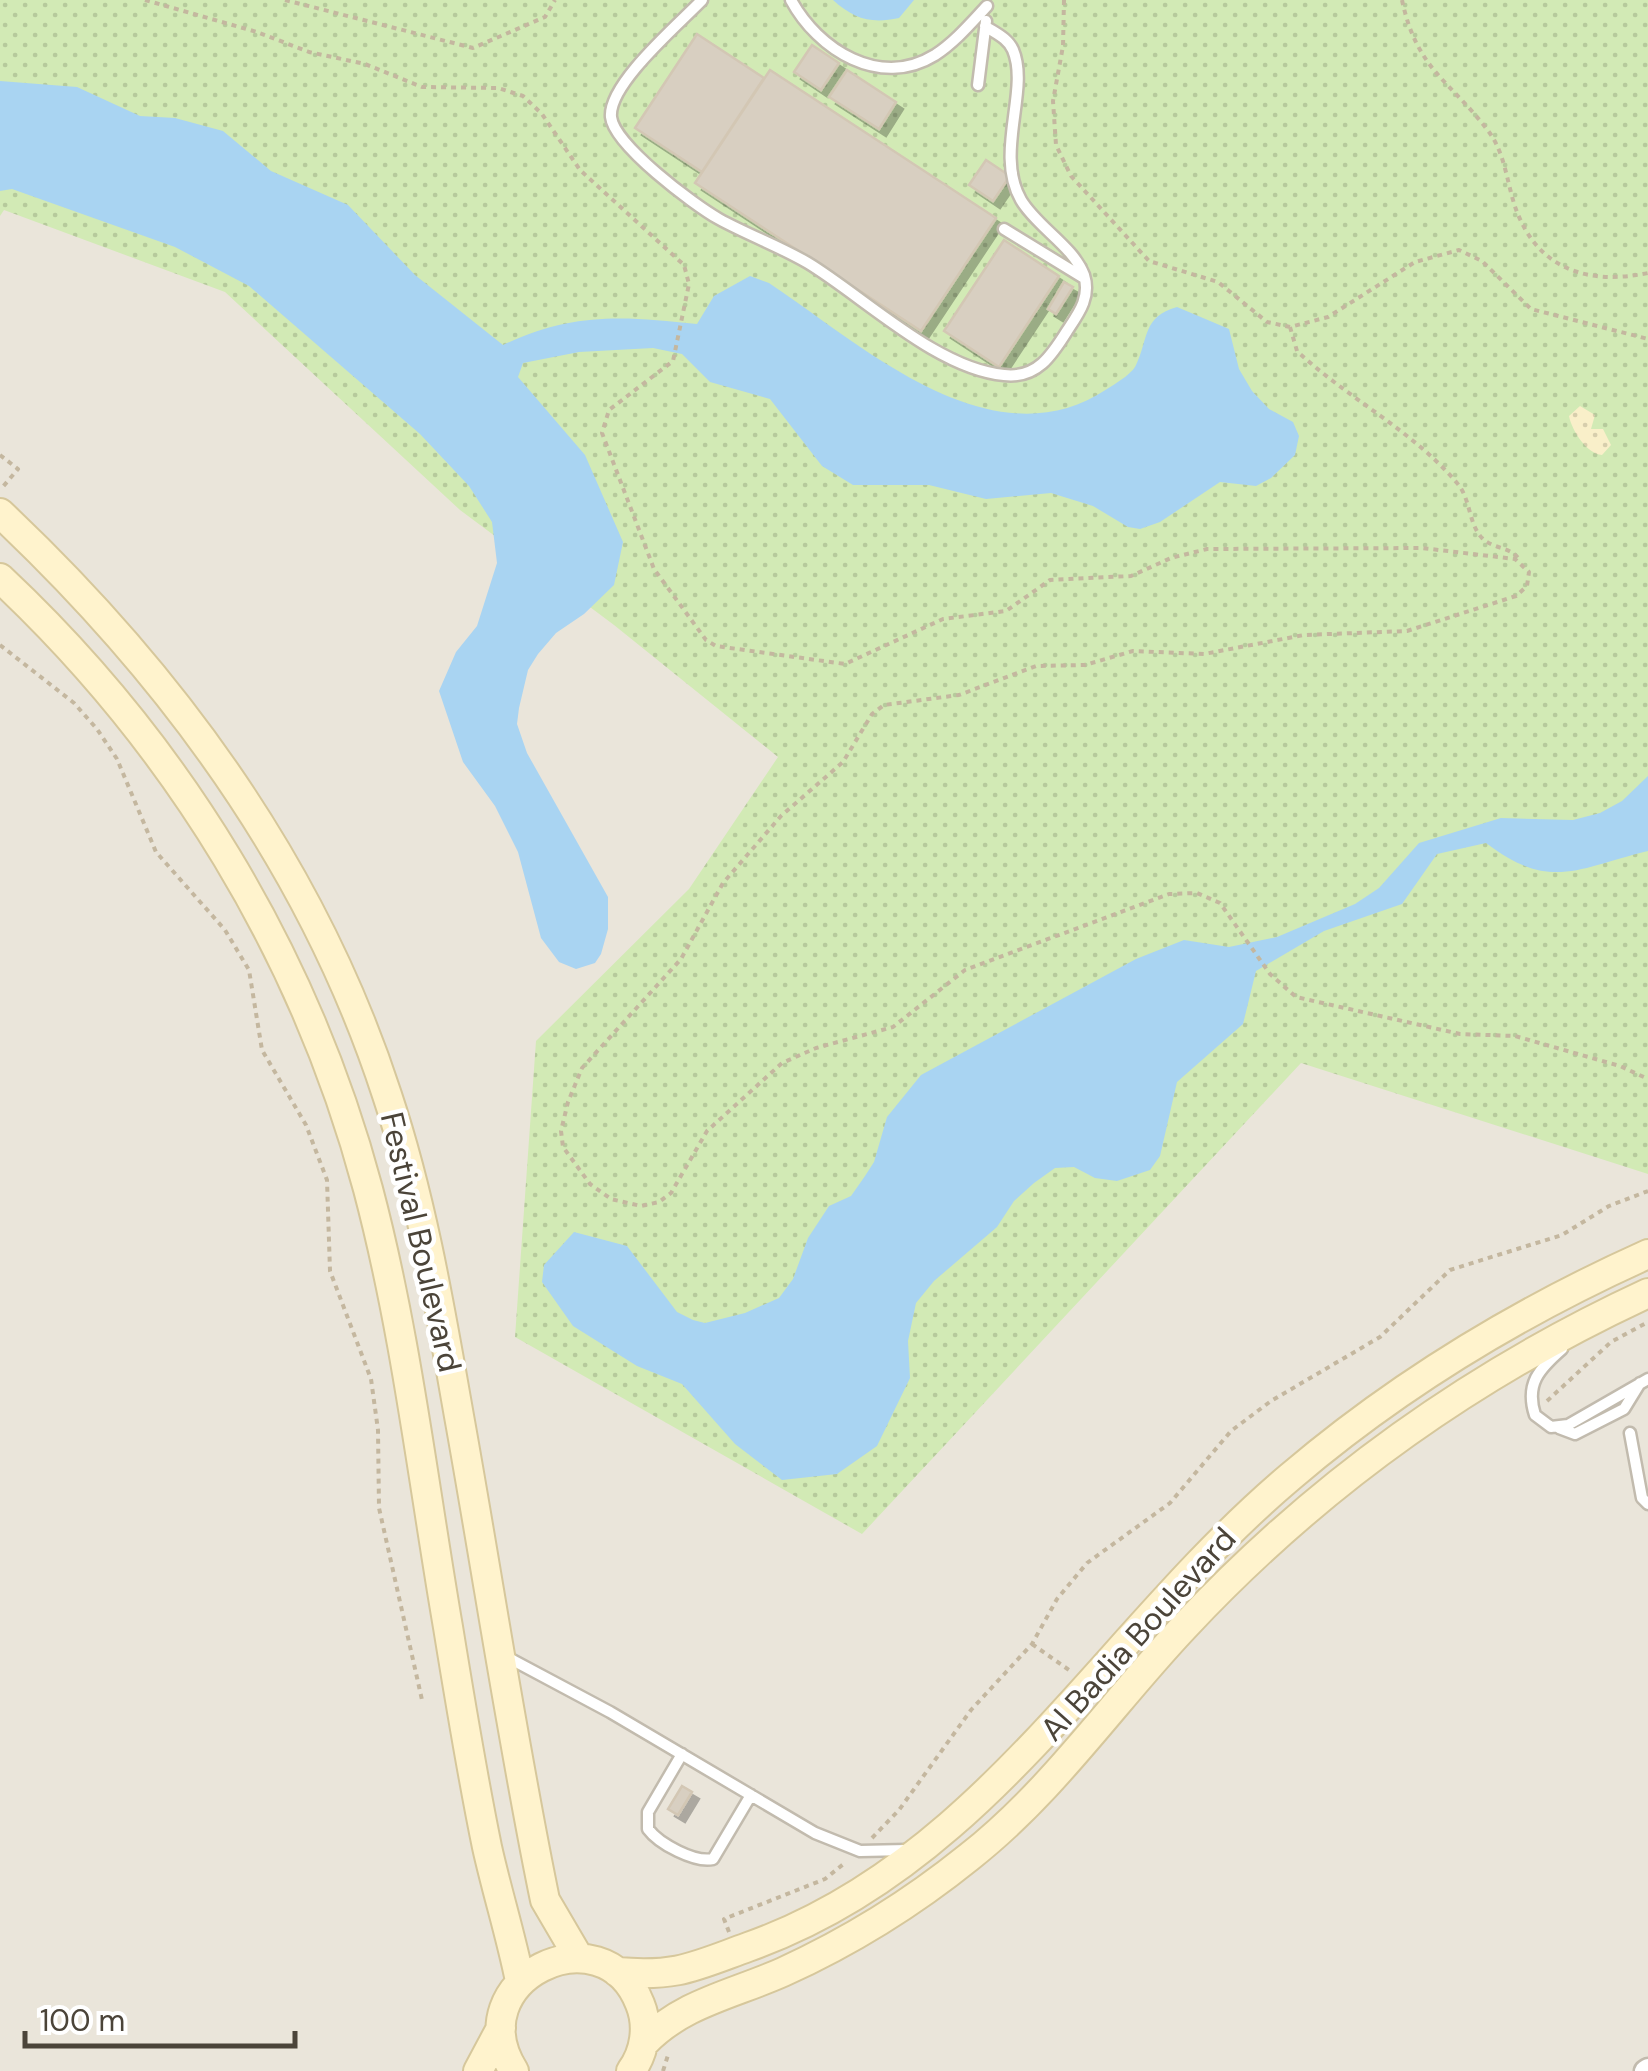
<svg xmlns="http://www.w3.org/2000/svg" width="1648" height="2071" viewBox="0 0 1648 2071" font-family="'DM Sans',sans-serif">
  <defs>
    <pattern id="grass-dots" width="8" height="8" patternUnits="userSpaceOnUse" patternTransform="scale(2.5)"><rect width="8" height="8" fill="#d2eab5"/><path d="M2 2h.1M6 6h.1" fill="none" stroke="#b6ca9c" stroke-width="1.8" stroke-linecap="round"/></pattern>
    <pattern id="sand-dots" width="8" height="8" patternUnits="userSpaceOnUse" patternTransform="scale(2.5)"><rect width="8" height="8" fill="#f9efc9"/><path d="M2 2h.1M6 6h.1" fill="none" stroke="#d7cead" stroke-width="1.8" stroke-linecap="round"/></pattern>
    <filter id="shadow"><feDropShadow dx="7" dy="7" stdDeviation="0" flood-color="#0004"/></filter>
  </defs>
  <rect width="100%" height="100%" fill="#f6f3ec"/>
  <path fill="#eae5da" d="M0,0H1648V2071H0Z"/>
  <path fill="url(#grass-dots)" d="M0,0H1648V1174L1301,1063L862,1534L515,1337L536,1041L689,889L778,757L614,625L460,510L225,292L4,210L0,216Z"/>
  <path fill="url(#sand-dots)" d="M1580,406L1595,415L1591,429H1603L1611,445L1602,455C1587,454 1572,431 1569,416Z"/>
  <path fill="#a9d4f2" d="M833,0H914L899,18C871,24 854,19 833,0Z
    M0,81L77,87L140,116L175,118L223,131L271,171L348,205L415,275L503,345C571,312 624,316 697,324L714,296L750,276L769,283C861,344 992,466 1107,389C1115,384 1132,374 1136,365C1149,338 1142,317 1177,307L1229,329L1239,369L1252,391L1269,409L1293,422L1299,436L1295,455L1271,478L1256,486L1220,482L1160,522L1140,529L1128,527L1093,506L1051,493L986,499L929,485H853L822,466L770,399L710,382L682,354L653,348L579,352L523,363L518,377L585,455L623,542L614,585L584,614L556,633L538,654L528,670L519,708L517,724L527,753L608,897V929L601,954L595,963L576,969L559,962L541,938L518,852L495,806L463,762L439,691L456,652L477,626L497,563L492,522L469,486L420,434L249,286L175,247L12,189L0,191Z
    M1648,776V851C1578,868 1550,892 1486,843L1437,854L1402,904L1324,931L1256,971L1243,1024L1177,1082L1160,1156L1150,1170L1117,1181L1095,1178L1074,1167L1055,1168L1034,1183L1014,1201L997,1227L934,1281L916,1303L908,1341L910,1378L877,1446L837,1474L782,1480L735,1444L682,1384L637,1366L573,1326L542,1282L544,1265L574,1232L627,1246L677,1312L693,1320L705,1323L745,1313L779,1298L793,1279L808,1238L829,1206L851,1196L865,1176L874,1162L887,1117L921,1075L1136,959L1184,940L1229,947L1277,937L1355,904L1379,888L1419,843L1501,818L1573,820L1600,813L1622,801Z"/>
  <path fill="#d8cfc1" stroke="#d3c7b4" stroke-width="2.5" filter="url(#shadow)" d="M697,34L764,78L702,172L635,128Z
    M812,45L839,63L821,90L794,72Z
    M770,70L996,218L921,331L695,183Z
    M847,70L896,102L879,129L829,97Z
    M986,160L1010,176L993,201L969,185Z
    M1004,240L1059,276L999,367L944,331Z
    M1064,282L1073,287L1056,314L1048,309Z
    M682,1786L692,1792L678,1815L668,1809Z"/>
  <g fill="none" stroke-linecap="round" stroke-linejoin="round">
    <g stroke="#c2bbae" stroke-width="15">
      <path id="lane" d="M702,0C679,24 608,84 611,117C614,145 694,205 719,219C748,235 779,246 808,263C864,297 937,369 1004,375C1037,379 1052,355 1067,331C1079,313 1091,297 1084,275C1073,246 1037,227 1021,200C994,153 1030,90 1013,50C1008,38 995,33 985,26
        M791,0C818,50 880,89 935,55C955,42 971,23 987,6
        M978,85L986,21
        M1004,229L1084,278
        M1562,1349C1539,1369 1525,1384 1535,1415L1551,1427L1568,1425L1648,1379
        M1559,1428L1575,1434L1624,1409L1640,1383
        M1630,1433L1642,1498L1648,1504
        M505,1656L610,1712L815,1833L860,1851L907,1850
        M682,1754L648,1812V1829C659,1844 695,1863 713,1859L751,1795"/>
    </g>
    <g stroke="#c2bbae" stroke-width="25">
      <path id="street" d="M1645,2071L1648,2069"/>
    </g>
    <g stroke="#d6c79b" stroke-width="32">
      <path id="secondary" d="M0,513C173,676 313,867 387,1095C422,1200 440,1308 459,1416C488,1577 512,1740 545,1900L579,1958
        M0,578C177,744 305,953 368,1189C406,1332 423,1482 448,1627C460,1701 472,1774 487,1847C497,1892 511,1936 520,1981
        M617,1972C677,1977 693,1967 748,1947C986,1863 1105,1633 1290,1477C1398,1385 1519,1312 1648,1254
        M644,2043C682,2003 734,1994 783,1972C849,1942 912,1903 969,1857C1053,1791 1112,1703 1185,1626C1317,1485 1473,1374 1648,1293
        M478,2071L501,2028
        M514,2071C456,1980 603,1908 640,2004C649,2026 645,2052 631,2071"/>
    </g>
    <path stroke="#c4b79f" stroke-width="4" stroke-dasharray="5 5" stroke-linecap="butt" d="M145,0L257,32L309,52L365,64L422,87L498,88L523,96L542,114L580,170L684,265L689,284L673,361L609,410L602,433L654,569L706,640L716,646L845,664L943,619L1006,611L1050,580L1131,576L1171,558L1207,549L1422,548L1515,559L1529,572L1527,586L1516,596L1407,631L1304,635L1204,654L1133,651L1085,665L1036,666L959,695L884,705L872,714L843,762L781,816L723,883L681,959L582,1068L568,1102L561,1131L563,1147L590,1184L611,1199L641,1206L659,1202L671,1193L707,1131L782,1063L816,1048L893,1027L965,970L1169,894L1197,893L1220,903L1270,974L1296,997L1460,1034L1515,1036L1620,1066L1648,1079
      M285,0L473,48L545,17L555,0
      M1064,0L1063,46L1053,101L1056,145L1071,176L1149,261L1218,282L1267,322L1290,327L1328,317L1415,262L1459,250L1482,261L1531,309L1648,339
      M1402,0C1417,71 1451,81 1489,132C1506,155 1507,186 1517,212C1540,271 1590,285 1648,273
      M1290,327L1297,351C1347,398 1412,430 1457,483C1471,499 1468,523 1482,538C1494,550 1512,546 1520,561
      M0,455L18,469L1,489
      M0,645L74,703L97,729L117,759L156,852L225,930L249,970L262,1050L306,1125L327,1180L330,1271L371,1379L378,1430L379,1508L422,1700
      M1547,1401L1611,1342L1648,1322
      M1032,1644L1069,1670
      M872,1838L899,1810L971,1710L1032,1644L1057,1599L1087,1563L1170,1503L1231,1431L1271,1401L1380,1337L1450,1270L1562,1235L1609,1206L1648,1191
      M729,1932L724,1919L825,1879L846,1862
      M663,2071L669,2052"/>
    <use href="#lane" stroke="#fff" stroke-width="10"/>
    <use href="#street" stroke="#fff" stroke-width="20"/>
    <use href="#secondary" stroke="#fff3cd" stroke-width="28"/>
  </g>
  <g text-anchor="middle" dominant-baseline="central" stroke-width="9" stroke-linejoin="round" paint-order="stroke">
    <g font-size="32" fill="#4b4439" stroke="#fff">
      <text transform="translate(421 1242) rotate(77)">Festival Boulevard</text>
      <text transform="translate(1138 1634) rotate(-48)">Al Badia Boulevard</text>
    </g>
  </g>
  <path d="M25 2031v15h270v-15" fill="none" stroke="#4b4439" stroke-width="5"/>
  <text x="40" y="2031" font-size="30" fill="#4b4439" stroke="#ffffff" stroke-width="8" paint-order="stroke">100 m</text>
</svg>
